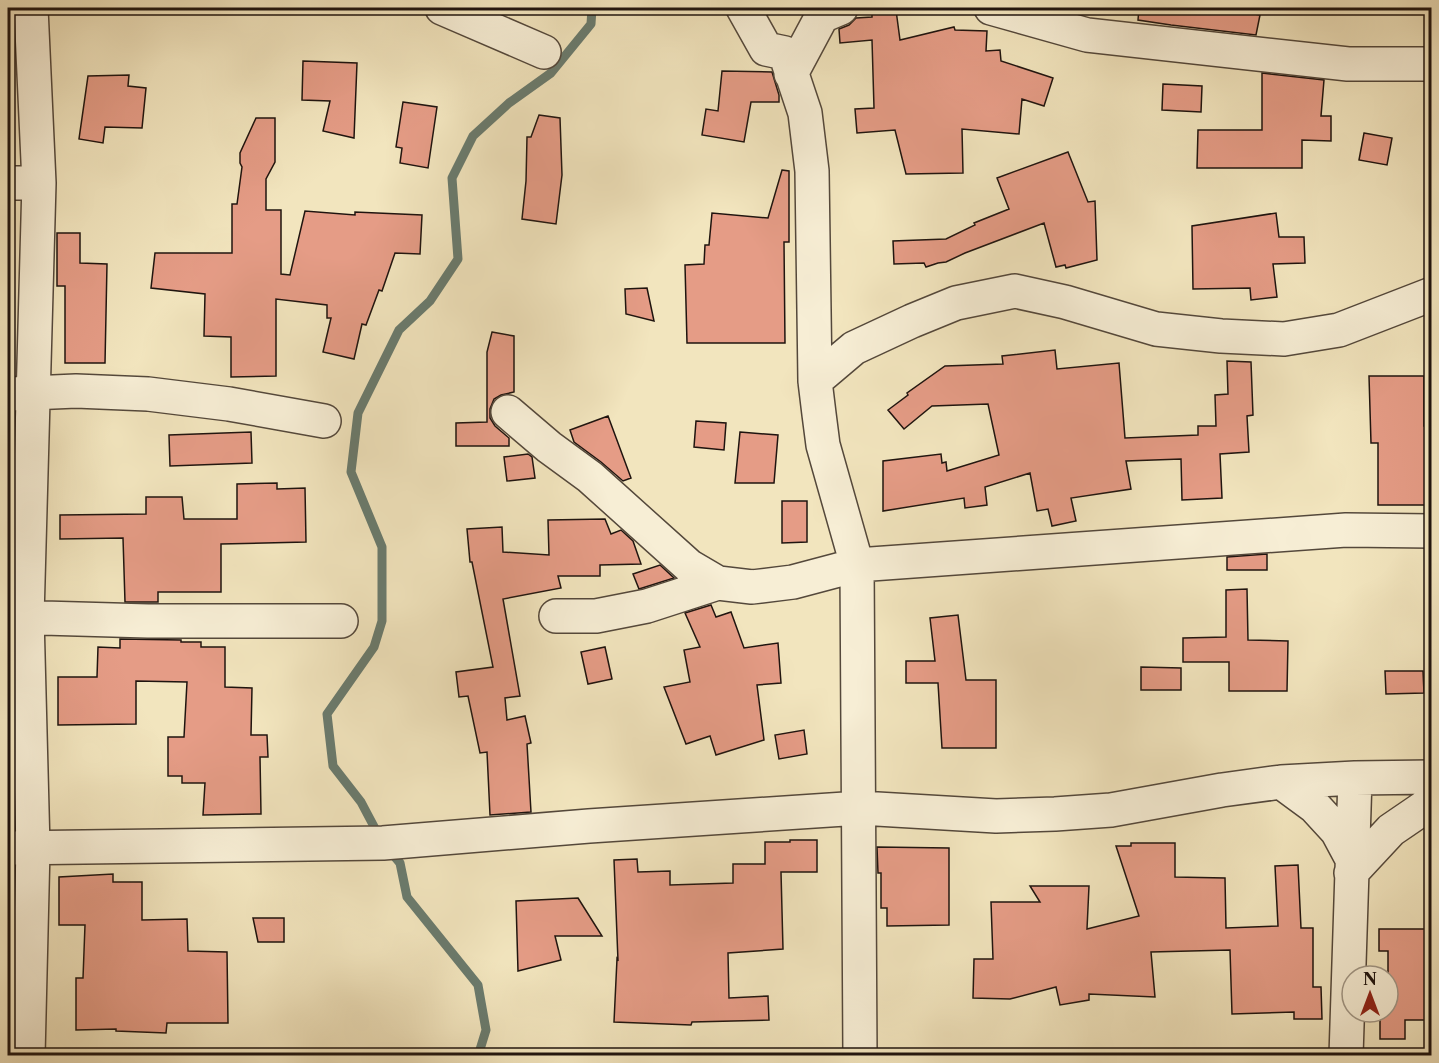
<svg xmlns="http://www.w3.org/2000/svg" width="1439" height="1063" viewBox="0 0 1439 1063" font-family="'Libre Caslon Text',serif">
  <rect width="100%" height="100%" fill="#f2e5be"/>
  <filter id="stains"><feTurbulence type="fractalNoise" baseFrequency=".00333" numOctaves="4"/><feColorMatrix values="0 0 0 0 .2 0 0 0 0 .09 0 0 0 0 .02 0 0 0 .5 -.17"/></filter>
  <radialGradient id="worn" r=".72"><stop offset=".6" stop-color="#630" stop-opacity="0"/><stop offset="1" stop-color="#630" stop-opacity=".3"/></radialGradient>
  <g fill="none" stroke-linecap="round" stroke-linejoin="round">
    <path stroke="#6a7b6e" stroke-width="9" d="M379,836L361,802L333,766L327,714L374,647L382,621V547L351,472L358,413L399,330L430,301L458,259L452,178L473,136L509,103L551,73L591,24L592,8
      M389,850L400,863L407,897L478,985L486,1030L478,1056"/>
  </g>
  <path fill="#e59c86" stroke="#1f140f" stroke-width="1.5" d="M1139,8H1221L1260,15L1256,35L1171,25L1138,20Z
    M896,10L900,40L954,27L955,30L987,31L986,51L1000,50L1001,61L1053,78L1044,106L1022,99L1019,134L962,129L963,173L906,174L895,130L857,133L855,109L874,108L872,40L840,43L839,29L849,25L856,18L872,17V14Z
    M303,61L357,63L354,138L323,131L330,101L302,100Z
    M722,71L772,72L779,95V102H751L744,142L702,135L706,109L718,111Z
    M1262,73L1324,80L1321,116H1331V141L1302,140V168H1197L1198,130H1262Z
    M129,75L128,86L146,88L142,128L105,127L103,143L79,139L88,76Z
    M1163,84L1202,86L1201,112L1162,110Z
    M403,102L437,107L428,168L400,163L402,148L396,147Z
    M539,115L560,118L562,175L556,224L522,219L526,181L527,137H531Z
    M256,118H275V162L266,179V210H281V274L290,275L305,211L355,215V212L422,215L420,254L395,253L382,291L379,290L366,325L362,324L354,359L323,352L331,318H327V305L276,299V376L231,377V337L204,336L205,294L151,288L155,253H232V204H237L242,167L240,163V153Z
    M1364,133L1392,138L1387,165L1359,160Z
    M1068,152L1088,202L1095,201L1097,260L1066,268L1065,265L1056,267L1044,223L965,253L946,262L938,263L926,267L924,263L894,264L893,241L946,239L975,225L974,223L1009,209L997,178Z
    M782,170L789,171V242H784L785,343H687L685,265L704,264L705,245H709L712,213L768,218Z
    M1276,213L1279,237H1304L1305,263L1273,264L1277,297L1251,300L1250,288L1193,289L1192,226Z
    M57,233H80V263L107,264L105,363H65V286H57Z
    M647,288L654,321L626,314L625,289Z
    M492,332L514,336V392L501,395L494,399L490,409V418L495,426L509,438V446H456V423L487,422V352Z
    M1055,350L1057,369L1119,363L1125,438L1198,435V426H1216L1215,395L1228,394L1227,361L1251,362L1253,415L1247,416L1249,452L1220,454L1222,498L1182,500L1181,459L1126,461L1131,489L1071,498L1076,521L1052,526L1048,509L1037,511L1030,473L985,487L987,505L965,508L964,498L883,511V461L941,454L942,463L946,462L947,471L999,455L988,404L932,406L904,429L888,410L908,395L907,393L945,366L1003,364L1002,356Z
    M1369,376H1424V426H1431V505H1378V443H1371Z
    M608,416L631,478L623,481L601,462L574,442L570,430Z
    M696,421L726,423L724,450L694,447Z
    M251,432L252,463L170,466L169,435Z
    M740,432L778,435L774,483H735Z
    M528,454L532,457L535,478L507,481L504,457Z
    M277,483V489L305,488L306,542L221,544V592H158V602H125L123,538L60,539V515L146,514V497H182L184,519H237V484Z
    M782,501H807V542L782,543Z
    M605,519L611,534L621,530L633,541L641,564L600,565V576H558L561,588L503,599L520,696L505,698L507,720L525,716L531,743L527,744L531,812L490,815L487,752L480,753L468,696L459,697L456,672L493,667L472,562H470L467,529L502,527L503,552L549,555L548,520Z
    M1267,554V570H1227V557Z
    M660,565L674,578L639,589L633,574Z
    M1247,589L1248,640L1288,641L1287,691H1229V662H1183V638L1226,637V590Z
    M711,605L716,617L731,612L744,648L778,643L781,683L757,685L764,740L716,755L710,736L686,744L664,687L690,682L684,650L700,647L685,613Z
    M958,615L966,680H996V748H942L938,683H906V661H935L930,618Z
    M120,639L181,640V642H201V647H225V687L252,688L251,735H267L268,757H260L261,814L203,815L205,783H182V776H168V737H184L187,682L136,681V724L58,725V677H97L98,647L120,648Z
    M605,647L612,679L588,684L581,652Z
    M1141,667L1181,668V690H1141Z
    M1385,671H1423L1424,693L1386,694Z
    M804,730L807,754L779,759L775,735Z
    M790,840H817V872H781L783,949L728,953L729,998L768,996L769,1020L692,1022L691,1025L614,1022L617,959L618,961L614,860L637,859L638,872L670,871V885L733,883V864H765V842H790Z
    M1131,843H1175V877L1225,878L1226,928L1278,926L1275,866L1298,865L1301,928H1313V987H1321L1322,1019H1294V1012L1232,1014L1230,950L1151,952L1155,997L1089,994V1000L1060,1005L1056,987L1010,999L973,998L974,959H993L991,902H1040L1030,886H1089L1087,929L1139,916L1116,846H1131Z
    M877,847L949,848V925L887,926V908H881V873H878Z
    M113,874V882H142V920L187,919L188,951L227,952L228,1023H167L166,1033L116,1031V1029L76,1030V978H83L85,925H59V877Z
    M578,898L602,936H555L561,960L518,971L516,901Z
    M253,918H284V942H258Z
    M1379,929H1431V1014H1429V1020H1405V1039H1380V1012H1388V951H1379Z"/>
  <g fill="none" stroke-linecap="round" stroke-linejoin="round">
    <g stroke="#54483b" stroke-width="36">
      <path id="minor" d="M442,8L544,52
        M743,8L766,49L785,53L805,113L812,171L815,381L819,414L823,445L857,565L860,1056
        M991,8L1087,35L1348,64H1432
        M791,74L822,16L841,8
        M8,183H39
        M815,381L854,348L912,321L956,303L1015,291L1065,302L1156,329L1221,336L1284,339L1339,330L1432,294
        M8,394L76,391L148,394L229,404L324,421
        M508,412L549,447L590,477L689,566L718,583L752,587L793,582L857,565L1346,530L1432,531
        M556,616H596L647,606L718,583
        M8,617L148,621H341
        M1281,782L1315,807L1337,831L1352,859
        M8,848L383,843L589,826L860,808L996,816L1055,814L1111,810L1222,790L1281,782L1355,778L1432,777
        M1351,873L1391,830L1432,802
        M28,1056L33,848L27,617L39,183L31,8
        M1346,1056L1355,778"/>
    </g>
    <use href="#minor" stroke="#f7eed5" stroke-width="33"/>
  </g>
  <rect width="1439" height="1063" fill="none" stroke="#f2e5be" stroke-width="30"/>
  <rect x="9" y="9" width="1421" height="1045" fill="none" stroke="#1f140f" stroke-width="3"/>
  <rect x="15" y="15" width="1409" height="1033" fill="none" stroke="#1f140f" stroke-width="1.5"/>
  <g transform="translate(1370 994)"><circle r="28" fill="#f7eed5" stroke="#a19786" stroke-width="1.5"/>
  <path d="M0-4.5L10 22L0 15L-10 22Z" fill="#8f2418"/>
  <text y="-9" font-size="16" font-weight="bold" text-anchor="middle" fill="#1f140f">N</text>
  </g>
  <rect width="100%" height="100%" filter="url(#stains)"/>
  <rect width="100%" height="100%" fill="url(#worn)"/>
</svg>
